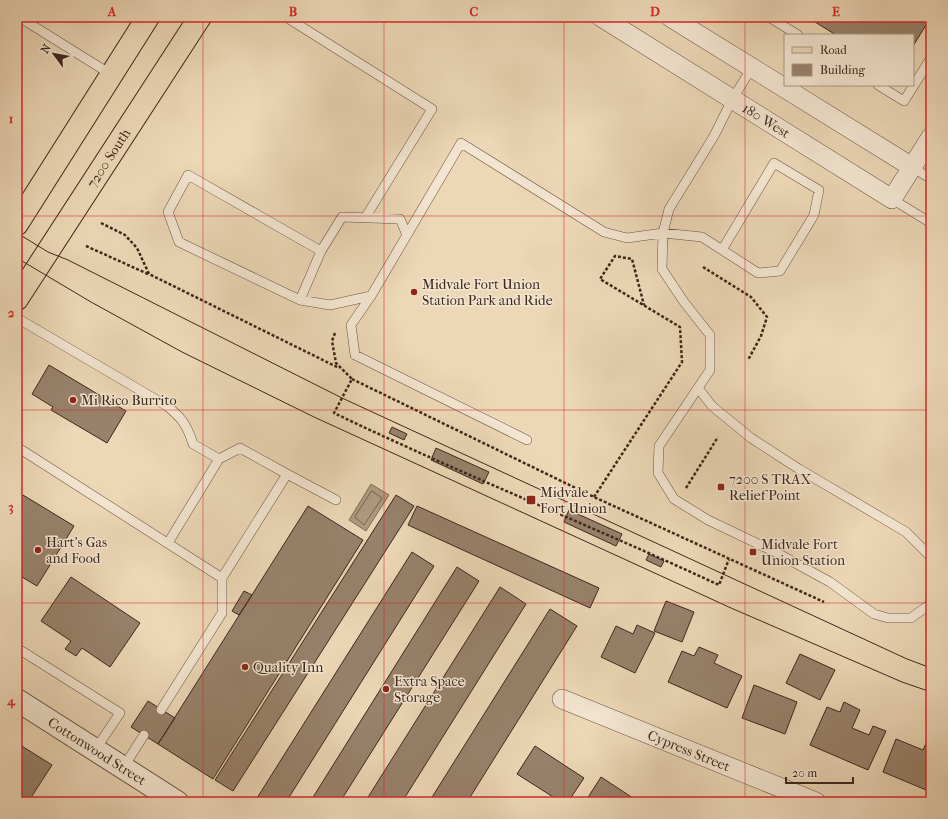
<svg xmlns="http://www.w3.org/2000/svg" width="948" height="819" viewBox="0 0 948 819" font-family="'IM FELL French Canon',serif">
  <rect width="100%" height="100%" fill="#ecd7b6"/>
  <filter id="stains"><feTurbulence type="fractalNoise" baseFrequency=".005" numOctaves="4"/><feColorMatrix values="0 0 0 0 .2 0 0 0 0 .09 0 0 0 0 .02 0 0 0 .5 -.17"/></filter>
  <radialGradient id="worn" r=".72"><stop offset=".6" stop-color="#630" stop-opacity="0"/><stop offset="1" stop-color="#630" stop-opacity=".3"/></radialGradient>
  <path fill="#b09b81" stroke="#826c58" d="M371,484L389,495L366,531L349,520Z"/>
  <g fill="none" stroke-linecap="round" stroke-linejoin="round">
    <path stroke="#76604e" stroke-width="1" d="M372,491L382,498L364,525L355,517Z"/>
  </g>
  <path fill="#98826c" stroke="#3d261b" d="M807,17H931L913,46V35H836Z
    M49,365L126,411L107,443L51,410L53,407L32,394Z
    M392,427L407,434L404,440L389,433Z
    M436,448L489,472L483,484L431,460Z
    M23,495L74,526L37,586L17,574V503Z
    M396,495L414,506L233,791L215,780Z
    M308,506L363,540L213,779L158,744Z
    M417,506L599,588L590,608L408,525Z
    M569,510L622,534L616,546L564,522Z
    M412,552L434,566L286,802H263L257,798Z
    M649,554L664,561L661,567L646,560Z
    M457,567L479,581L340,802H310Z
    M71,577L140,623L110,667L82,648L76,656L65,649L71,641L41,621Z
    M500,587L526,604L402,802H365Z
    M244,591L252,595L239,615L232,611Z
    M666,601L694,612L682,642L654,631Z
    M550,609L577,626L467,802H429Z
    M637,625L655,633L635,673L601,657L616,626L633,634Z
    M699,647L718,655L714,663L742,676L727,708L668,682L682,651L694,656Z
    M800,654L835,670L820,700L786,683Z
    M754,685L797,702L785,734L742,718Z
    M148,701L175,718L158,744L131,727Z
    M844,702L860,710L852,728L869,735L873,726L886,731L868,770L810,745L827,707L840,712Z
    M896,739L923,750L928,739L931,740V792L883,772Z
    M17,743L52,765L30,799L33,802H17Z
    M535,746L584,778L568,802H561L517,774Z
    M601,777L639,802H585Z"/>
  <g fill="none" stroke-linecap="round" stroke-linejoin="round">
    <g stroke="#695242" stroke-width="10">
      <path id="service" d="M19,17L112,75
        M286,17L432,109L365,218
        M769,17L798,35
        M751,69L732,100L714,136L669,209L663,233L662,269L684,302L710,335V370L659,446L658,473L674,499L708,520L777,553L830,582L874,614L888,618H911L929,605L931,600
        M878,85L904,101L931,58
        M912,167L931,179
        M892,199L931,223
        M371,296L330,305L300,300L179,242L168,212L188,175L321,251L342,217L400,219L407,235
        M300,300L321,251
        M17,318L167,406C182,418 187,425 193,444L219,459L240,448L287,474
        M698,388L712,406L751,438L799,469L906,532L931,557
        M527,440L355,355L351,325L371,296L461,143L604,232L627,238L663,233L702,237L758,273L780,271L814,215L819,190L774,163L722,250
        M17,447L222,578
        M168,543L219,459
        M17,648L120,713L95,750
        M161,710L222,613V578L287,474L336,500
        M123,768L144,735"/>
    </g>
    <g stroke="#695242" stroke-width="20">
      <g id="minor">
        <path id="s1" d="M601,17L892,199L931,137"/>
        <path d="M670,17L912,167"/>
        <path id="s2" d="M562,699L816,802"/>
      </g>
    </g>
    <g stroke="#695242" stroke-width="24">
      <g id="tertiary">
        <path id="s3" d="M17,700L177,802"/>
      </g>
    </g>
    <g stroke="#3d261b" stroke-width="24">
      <g id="primary">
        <path d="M17,224L148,17"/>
        <path id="s4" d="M17,299L200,17"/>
      </g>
    </g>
    <path stroke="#3d261b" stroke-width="2.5" stroke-dasharray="3 2" stroke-linecap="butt" d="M101,223L125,235L137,248L149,274L339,368
      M86,246L148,274
      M703,267L751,297L767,317L761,336L748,360
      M335,333L332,341L336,363L352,379L334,413C461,474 592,526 719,585L729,559
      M352,379L594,497L824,602
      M686,488L718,437
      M594,497L682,362L680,327L600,279L615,256L632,259L644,305"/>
    <use href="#service" stroke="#f3e5d0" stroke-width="9"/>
    <use href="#minor" stroke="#f3e5d0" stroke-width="19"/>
    <use href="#tertiary" stroke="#f3e5d0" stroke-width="22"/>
    <use href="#primary" stroke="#ecd7b6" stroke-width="22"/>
    <path stroke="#3d261b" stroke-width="1" d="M17,233L48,252L68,260L342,398L907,659L931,668
      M17,258L91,302L182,352L314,417L731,608L902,682L931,692"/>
  </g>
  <path fill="none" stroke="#d62828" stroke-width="1" stroke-opacity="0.55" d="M203,17V802M384,17V802M564,17V802M745,17V802M17,216H931M17,410H931M17,603H931"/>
  <g fill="#8f2418" stroke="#f3e5d0" stroke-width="1.5">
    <circle cx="414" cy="292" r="4"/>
    <circle cx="73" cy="400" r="4"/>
    <rect x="717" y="483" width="8" height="8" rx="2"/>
    <rect x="526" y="495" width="10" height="10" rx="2"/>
    <circle cx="38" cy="550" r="4"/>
    <rect x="749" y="548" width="8" height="8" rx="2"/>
    <circle cx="245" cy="667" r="4"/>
    <circle cx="386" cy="689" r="4"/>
  </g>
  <g text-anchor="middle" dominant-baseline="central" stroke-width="3" stroke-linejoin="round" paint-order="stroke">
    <g font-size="14" fill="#3d261b" stroke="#f3e5d0">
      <text stroke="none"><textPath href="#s1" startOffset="195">180 West</textPath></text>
      <text stroke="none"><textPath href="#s4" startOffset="168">7200 South</textPath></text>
      <text stroke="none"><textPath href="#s3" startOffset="95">Cottonwood Street</textPath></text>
      <text stroke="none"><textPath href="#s2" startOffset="137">Cypress Street</textPath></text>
    </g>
    <g font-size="14" fill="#3d261b" stroke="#f3e5d0" text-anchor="start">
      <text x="422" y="284">Midvale Fort Union<tspan x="422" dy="16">Station Park and Ride</tspan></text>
      <text x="81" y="400">Mi Rico Burrito</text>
      <text x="729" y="479">7200 S TRAX<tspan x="729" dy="16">Relief Point</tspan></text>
      <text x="540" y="492">Midvale<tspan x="540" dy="16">Fort Union</tspan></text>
      <text x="46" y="542">Hart's Gas<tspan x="46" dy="16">and Food</tspan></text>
      <text x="761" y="544">Midvale Fort<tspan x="761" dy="16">Union Station</tspan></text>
      <text x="253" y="667">Quality Inn</text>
      <text x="394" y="681">Extra Space<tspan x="394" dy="16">Storage</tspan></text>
    </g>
  </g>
  <rect width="948" height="819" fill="none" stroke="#ecd7b6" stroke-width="44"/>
  <rect x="784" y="34" width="130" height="52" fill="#f3e5d0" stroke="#aa9988"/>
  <rect x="792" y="47" width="20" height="6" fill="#ecd7b6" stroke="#aa9988"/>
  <text x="820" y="54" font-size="12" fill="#3d261b">Road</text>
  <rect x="792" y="64" width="20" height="12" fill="#98826c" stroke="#aa9988"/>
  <text x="820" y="74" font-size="12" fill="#3d261b">Building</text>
  <g transform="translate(54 54) rotate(302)" stroke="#f3e5d0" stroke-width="3" paint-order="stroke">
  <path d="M0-3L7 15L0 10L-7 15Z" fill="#3d261b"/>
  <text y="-6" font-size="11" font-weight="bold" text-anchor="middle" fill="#3d261b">N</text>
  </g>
  <path d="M786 777v6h67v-6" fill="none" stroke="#3d261b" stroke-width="2"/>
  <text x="792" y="777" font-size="12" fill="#3d261b" stroke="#f3e5d0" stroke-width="3" paint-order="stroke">20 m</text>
  <rect x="22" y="22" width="904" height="775" fill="none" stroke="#d62828" stroke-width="1.5"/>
  <g font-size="13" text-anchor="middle" font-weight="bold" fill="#d62828">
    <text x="112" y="16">A</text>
    <text x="293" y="16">B</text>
    <text x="474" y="16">C</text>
    <text x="655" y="16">D</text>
    <text x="836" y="16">E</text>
    <text x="11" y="123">1</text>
    <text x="11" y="317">2</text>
    <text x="11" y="511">3</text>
    <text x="11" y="705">4</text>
  </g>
  <rect width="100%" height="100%" filter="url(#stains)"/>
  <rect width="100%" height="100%" fill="url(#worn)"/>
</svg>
